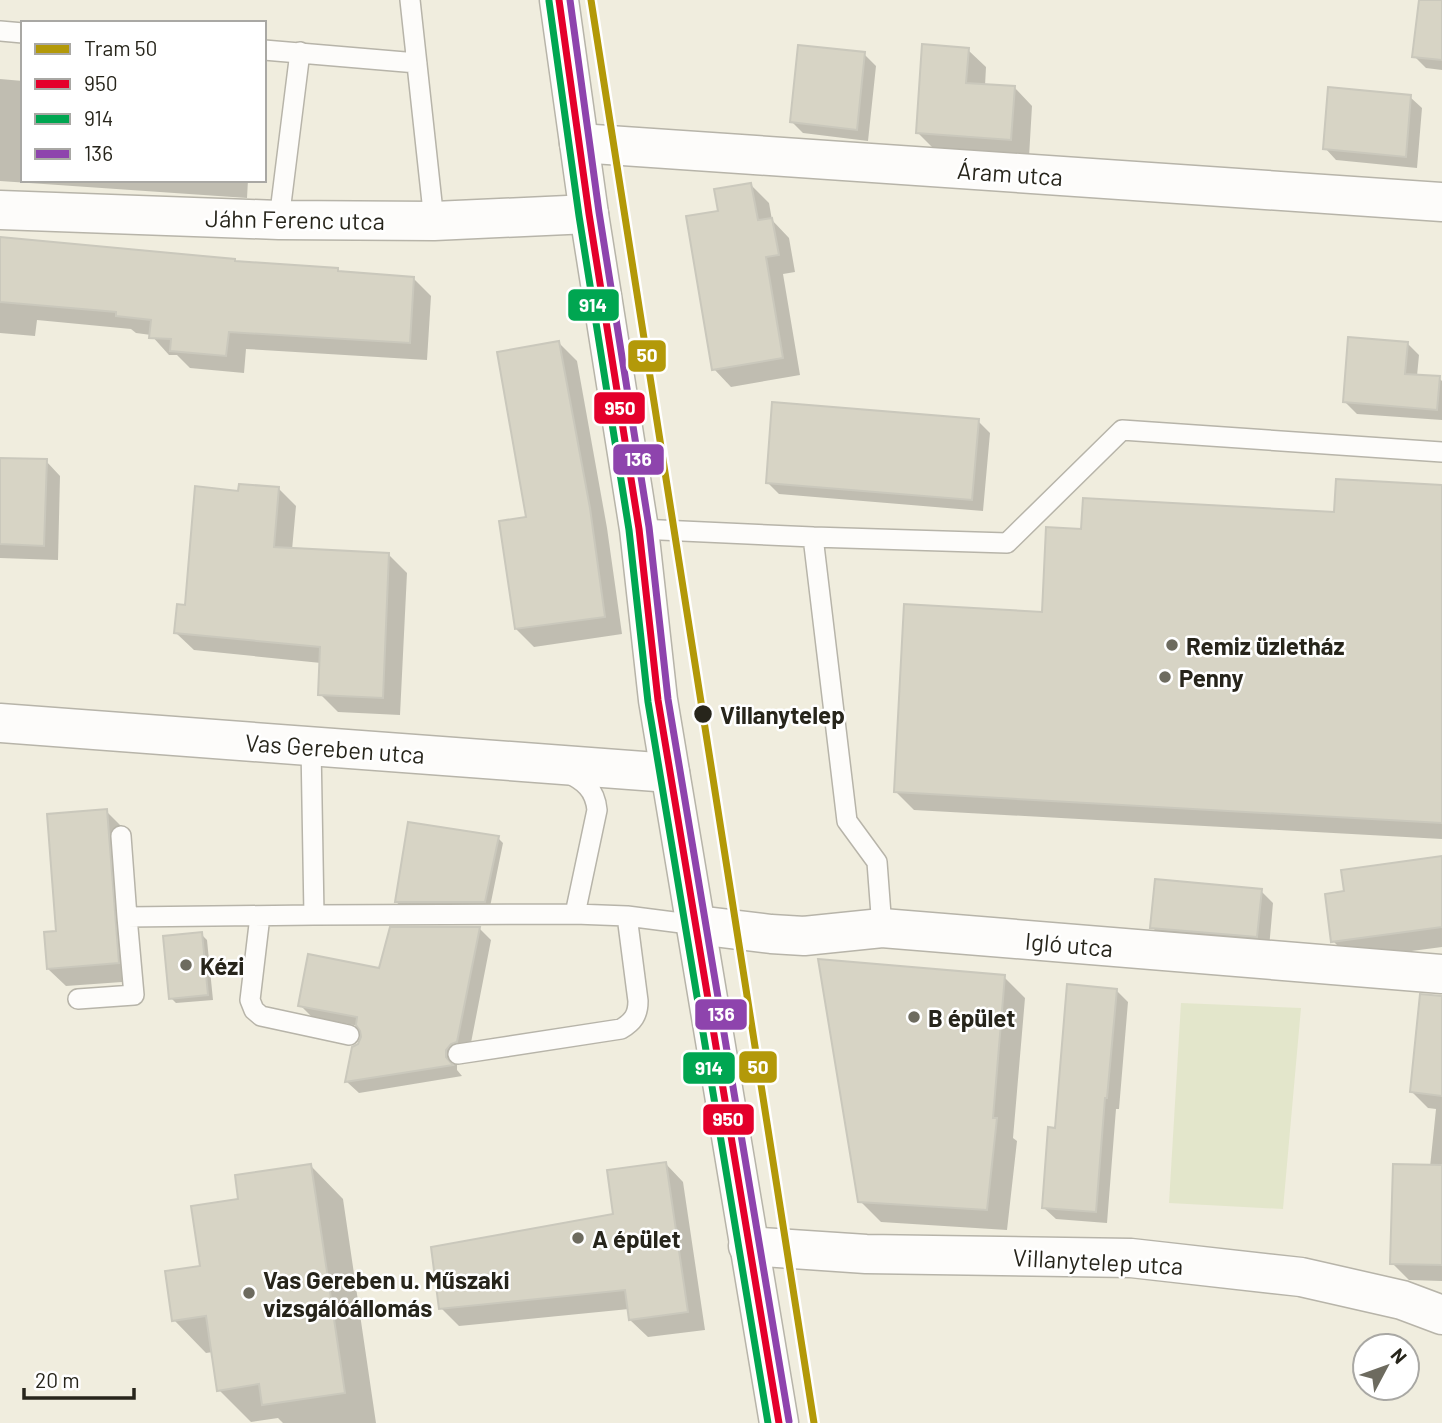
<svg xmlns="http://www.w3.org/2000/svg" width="1442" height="1423" viewBox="0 0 1442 1423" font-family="Barlow,sans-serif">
  <rect width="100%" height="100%" fill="#f0edde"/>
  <path fill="#e3e6cb" d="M1181,1003L1301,1008L1283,1209L1169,1203Z"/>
  <path fill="#0003" d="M1420,0H1442V70L1426,68L1414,56Z
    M968,50L986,67L985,86L1015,88L1032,106L1029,157L935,150L917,132Z
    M864,54L876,66L868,141L803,133L791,121Z
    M0,79L23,81V180H248L247,198L0,181Z
    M1410,97L1422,108L1417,168L1336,160L1325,148Z
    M751,185L769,203L772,220L789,238L795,272L783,274L800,375L731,387L714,369L720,212Z
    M0,239L237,263L337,269L341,273L413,278L431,296L427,360L246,349L244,373L190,368L177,355H169L151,335L136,333L131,329L37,320L35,336L0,333Z
    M559,343L577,361L607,528L622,634L534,647L516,629L528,519Z
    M1407,343L1419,355L1417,376L1439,378L1442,381V420L1357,414L1345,402Z
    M978,421L990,433L983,511L779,494L767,482Z
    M0,460L46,461L60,476L58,560L0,558Z
    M1442,486V839L914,810L896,792L1044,614L1082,531L1336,513Z
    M278,488L296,506L292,550L389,555L407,573L400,715L338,712L320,694L321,663L194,650L176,633L186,607Z
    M106,811L124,829L136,981L66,986L48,969L58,933Z
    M498,838L503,843L490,907H402L396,902Z
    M1442,858V947L1351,959L1333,941L1346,893Z
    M1261,891L1273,903L1269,948L1164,939L1152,927Z
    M479,928L491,940L469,1053L457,1062V1070L462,1076L359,1093L347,1082L353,1048L359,1045L363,1037L359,1026L312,1017L300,1005Z
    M201,934L207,940L213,1000L176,1003L171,998Z
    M1004,977L1025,998L1013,1138L1017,1141L1007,1230L881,1222L860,1201Z
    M1116,990L1128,1002L1119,1109H1116L1107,1223L1056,1219L1044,1208L1057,1130Z
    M1442,1033V1281L1409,1280L1392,1263L1430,1167L1436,1109L1428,1108L1411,1091Z
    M666,1164L683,1182L705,1330L648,1337L630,1320L629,1309L459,1326L441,1308L615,1216Z
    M311,1166L343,1199L376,1423H283L278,1418L251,1422L219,1390L213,1352L206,1353L174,1320L202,1267Z"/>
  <path fill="#d7d4c5" stroke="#cac8bc" stroke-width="2" d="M1419,0H1442V60L1412,57Z
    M922,44L969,48L966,83L1015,86L1011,140L916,133Z
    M798,45L865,52L857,130L790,122Z
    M1328,87L1411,95L1406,157L1323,149Z
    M751,183L758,220L772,218L779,255L766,257L783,358L712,370L686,216L718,211L714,189Z
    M0,237L235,259V261L338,268V271L414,277L410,343L229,332L226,356L170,351L171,339L149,338L151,320L116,316V312L0,302Z
    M1348,337L1408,342L1405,374L1440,376L1437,410L1343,402Z
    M559,341L590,508L605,617L515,629L499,521L526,517L497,352Z
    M772,402L979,419L972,500L766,483Z
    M0,458L47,459L44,546L0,544Z
    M1336,479L1442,485V823L894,792L904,604L1042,612L1046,527L1081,529L1083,498L1334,512Z
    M239,484L279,487L274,547L389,553L383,698L318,695L320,647L174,633L177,604L185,605L195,486L238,491Z
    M107,809L119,963L47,969L44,932L56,931L47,814Z
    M408,822L499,836L485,902H395Z
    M1442,856V927L1331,942L1325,894L1344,891L1341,870Z
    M1155,879L1262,889L1257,937L1150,928Z
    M390,927H480L457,1042L451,1044L446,1050V1057L453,1065L345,1082L352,1047L358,1044L361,1037L360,1031L356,1025L357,1017L298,1006L308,954L379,968Z
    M202,932L208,995L169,999L163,936Z
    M818,959L1005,975L993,1118H997L987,1210L858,1202Z
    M1067,984L1117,989L1107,1098H1105L1096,1212L1042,1208L1048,1127L1055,1128Z
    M1420,994L1442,996V1096L1410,1092Z
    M666,1162L688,1312L629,1320L625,1290L439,1309L431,1247L613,1214L607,1170Z
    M311,1164L345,1393L262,1405L259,1384L217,1391L206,1316L172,1321L165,1271L200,1266L191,1206L238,1199L235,1175Z
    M1393,1164L1442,1165V1265L1390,1264Z"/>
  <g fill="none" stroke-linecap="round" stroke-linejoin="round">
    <g stroke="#b7b4a9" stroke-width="22">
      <path id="service" d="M410,0L434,221
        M0,31L23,33
        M264,50L417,63
        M279,220L300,52
        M639,529L813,537L847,821L877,862L882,928
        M813,537L1007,543L1122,430L1442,452
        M311,746L314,915L575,914L627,916L697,925
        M566,772C584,781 595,789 597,810L575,914
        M121,836L127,917L314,915
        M260,916L250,1000L254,1010L261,1016L349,1035
        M78,999L134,995L127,917
        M458,1054L621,1029C633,1022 638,1015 638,1001L627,916"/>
    </g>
    <g stroke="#b7b4a9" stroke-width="41">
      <path id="minor" d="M579,143L1442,202
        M0,210L279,220L434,221L589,214
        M0,723L670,773
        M697,925L771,934L804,936L882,928L1442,974
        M748,1246L866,1254L1131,1258L1301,1277L1402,1300L1442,1315"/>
    </g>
    <g stroke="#b7b4a9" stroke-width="41">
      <path id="secondary" d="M559,0L589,214L639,529L658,700L779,1423"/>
    </g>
    <use href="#service" stroke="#fdfcfa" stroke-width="19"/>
    <use href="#minor" stroke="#fdfcfa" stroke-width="38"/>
    <use href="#secondary" stroke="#fdfcfa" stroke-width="38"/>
    <g stroke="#fff" stroke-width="12">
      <path id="bus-1" d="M559,0L589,214L639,529L658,700L779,1423"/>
    </g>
    <g stroke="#fff" stroke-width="12">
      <path id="bus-2" d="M549,1L579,216L629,530L648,702L768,1423"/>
    </g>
    <g stroke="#fff" stroke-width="12">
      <path id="bus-3" d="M570,0L599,212L649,527L668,699L789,1421"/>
    </g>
    <use href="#bus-1" stroke="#e4002b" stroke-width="7"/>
    <use href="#bus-2" stroke="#00a651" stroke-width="7"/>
    <use href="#bus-3" stroke="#8e44ad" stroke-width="7"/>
    <g stroke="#fff" stroke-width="12">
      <path id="tram-1" d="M591,0L814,1423"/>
    </g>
    <use href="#tram-1" stroke="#b39909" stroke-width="7"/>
  </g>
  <g fill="#6d6b5f" stroke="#fff" stroke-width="2.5">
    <circle cx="1172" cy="645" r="7"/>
    <circle cx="1165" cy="677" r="7"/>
    <circle cx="186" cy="965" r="7"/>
    <circle cx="914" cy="1017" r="7"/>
    <circle cx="578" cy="1238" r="7"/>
    <circle cx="249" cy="1293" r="7"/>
  </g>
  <circle fill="#27251b" stroke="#fff" stroke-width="2.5" cx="703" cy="714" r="10"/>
  <g text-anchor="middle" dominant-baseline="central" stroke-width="5" stroke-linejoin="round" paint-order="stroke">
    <g font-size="24" fill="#27251b" stroke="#fff">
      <text transform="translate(1010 173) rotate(4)">Áram utca</text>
      <text transform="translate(295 219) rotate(1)">Jáhn Ferenc utca</text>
      <text transform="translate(335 748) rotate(4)">Vas Gereben utca</text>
      <text transform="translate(1069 944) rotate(5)">Igló utca</text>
      <text transform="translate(1098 1261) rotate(3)">Villanytelep utca</text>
    </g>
    <g font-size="24" font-weight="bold" fill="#27251b" stroke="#fff" text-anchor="start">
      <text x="1186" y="645">Remiz üzletház</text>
      <text x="1179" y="677">Penny</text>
      <text x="200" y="965">Kézi</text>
      <text x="928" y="1017">B épület</text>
      <text x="592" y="1238">A épület</text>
      <text x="263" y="1279">Vas Gereben u. Műszaki<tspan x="263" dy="28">vizsgálóállomás</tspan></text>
    </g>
    <g font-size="24" font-weight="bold" fill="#27251b" stroke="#fff" text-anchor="start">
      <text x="720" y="714">Villanytelep</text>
    </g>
  </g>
  <g stroke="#fff" stroke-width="2.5">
    <rect x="567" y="288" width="53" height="34" rx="7" fill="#00a651"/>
    <rect x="627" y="339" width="40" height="34" rx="7" fill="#b39909"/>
    <rect x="593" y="391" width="53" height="34" rx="7" fill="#e4002b"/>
    <rect x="612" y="443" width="53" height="33" rx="7" fill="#8e44ad"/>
    <rect x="694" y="998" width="54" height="33" rx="7" fill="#8e44ad"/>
    <rect x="738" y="1050" width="40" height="34" rx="7" fill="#b39909"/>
    <rect x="682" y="1051" width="54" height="34" rx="7" fill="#00a651"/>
    <rect x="702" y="1103" width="53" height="33" rx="7" fill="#e4002b"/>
  </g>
  <g font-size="19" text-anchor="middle" font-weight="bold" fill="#fff">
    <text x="593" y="312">914</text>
    <text x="647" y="362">50</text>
    <text x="620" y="415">950</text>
    <text x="638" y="466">136</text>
    <text x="721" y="1021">136</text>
    <text x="758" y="1074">50</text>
    <text x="709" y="1075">914</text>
    <text x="728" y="1126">950</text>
  </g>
  <rect x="21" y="21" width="245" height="161" fill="#ffffff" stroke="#a9a8a4" stroke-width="2"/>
  <rect x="35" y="44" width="35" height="10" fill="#b39909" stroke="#a9a8a4" stroke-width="2"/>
  <text x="84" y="56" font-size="21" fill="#27251b">Tram 50</text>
  <rect x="35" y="79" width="35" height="10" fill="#e4002b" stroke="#a9a8a4" stroke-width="2"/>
  <text x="84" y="91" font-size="21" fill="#27251b">950</text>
  <rect x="35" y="114" width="35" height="10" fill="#00a651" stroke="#a9a8a4" stroke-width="2"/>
  <text x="84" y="126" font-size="21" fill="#27251b">914</text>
  <rect x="35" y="149" width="35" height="10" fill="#8e44ad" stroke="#a9a8a4" stroke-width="2"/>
  <text x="84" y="161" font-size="21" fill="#27251b">136</text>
  <g transform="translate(1386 1367) rotate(49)"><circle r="33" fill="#ffffff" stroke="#a9a8a4" stroke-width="2"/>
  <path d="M0-5L12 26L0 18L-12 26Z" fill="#6d6b5f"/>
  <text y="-10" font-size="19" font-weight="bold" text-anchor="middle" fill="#27251b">N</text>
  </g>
  <path d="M24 1388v10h110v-10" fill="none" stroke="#27251b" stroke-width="3.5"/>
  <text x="35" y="1388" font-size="21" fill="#27251b" stroke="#ffffff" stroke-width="5" paint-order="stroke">20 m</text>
</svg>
